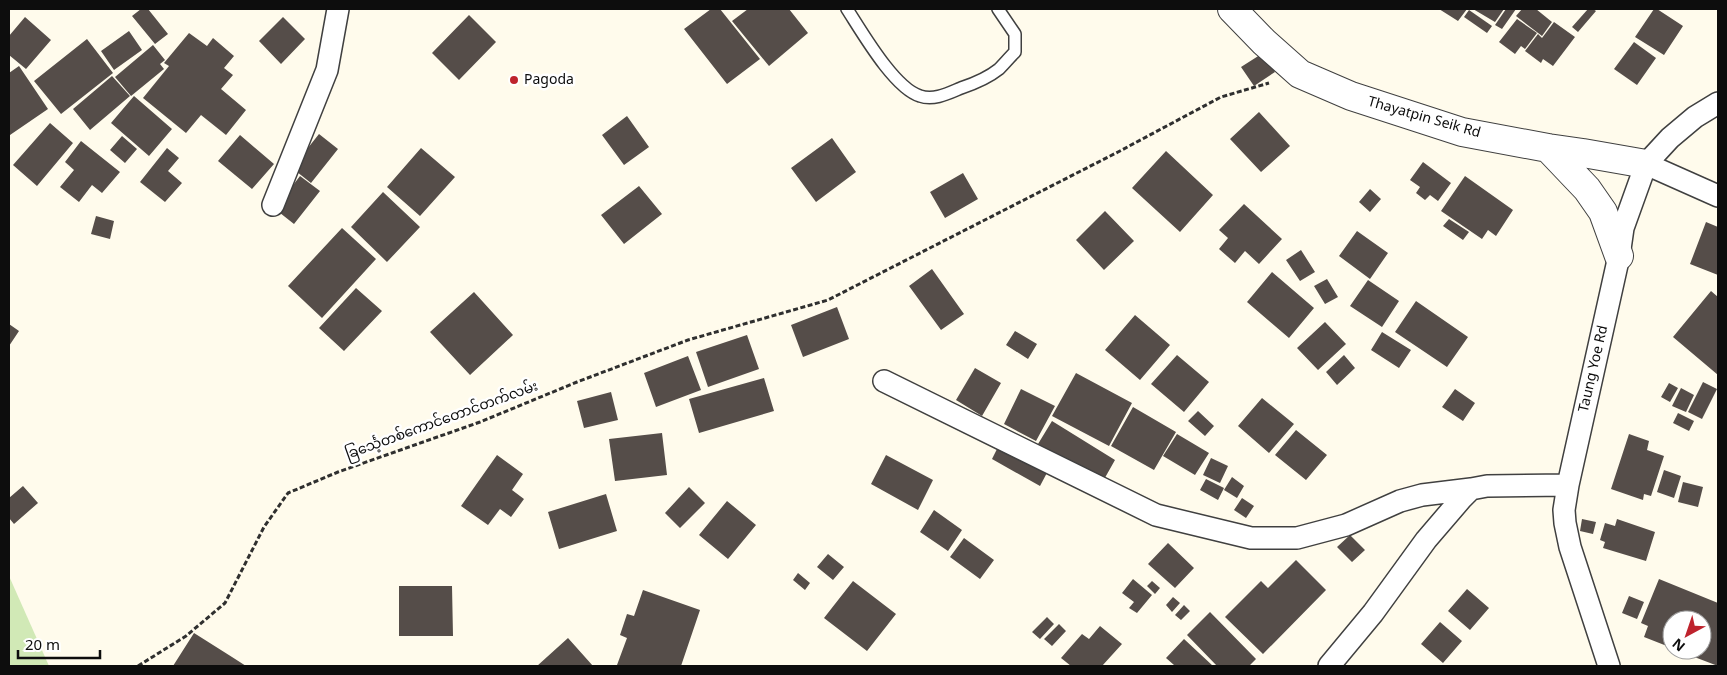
<svg xmlns="http://www.w3.org/2000/svg" width="1727" height="675" viewBox="0 0 1727 675" font-family="Georgia,'Noto Sans Myanmar',serif">
  <rect width="100%" height="100%" fill="#fffbec"/>
  <path fill="#d1e9b6" d="M9,576L49,666H9Z"/>
  <path fill="#554d49" d="M141,9H148L168,34L155,44L132,16Z
    M711,9H720L760,59L727,84L684,29Z
    M748,9H789L808,33L769,66L732,21Z
    M1439,9H1467L1458,21Z
    M1473,9H1504L1495,22Z
    M1506,9H1516L1502,29L1495,25Z
    M1522,9H1536L1552,22L1542,36L1516,16Z
    M1588,9H1593L1596,11L1578,32L1572,27Z
    M1654,9H1657L1683,26L1664,55L1635,37Z
    M1469,10L1492,26L1487,33L1464,17Z
    M469,15L496,42L459,80L432,53Z
    M25,17L51,40L26,69L9,55V36Z
    M283,17L305,39L281,64L259,41Z
    M1517,19L1537,33L1525,49L1521,46L1515,54L1499,42Z
    M1554,22L1575,37L1553,66L1543,59L1541,63L1525,51L1538,34L1542,38Z
    M129,31L142,50L114,70L101,51Z
    M189,33L207,46L213,38L234,56L224,68L233,75L221,89L246,110L226,135L201,115L186,133L143,98L169,66L164,63Z
    M87,39L113,73L61,114L34,81Z
    M1634,42L1656,58L1637,85L1614,69Z
    M153,45L165,60L160,64L164,69L131,96L115,77Z
    M1263,53L1275,72L1254,86L1241,67Z
    M19,66L48,109L10,135L9,73Z
    M112,76L130,96L90,130L73,109Z
    M134,96L172,129L149,156L111,123Z
    M1259,112L1290,146L1261,172L1230,139Z
    M627,116L649,147L624,165L602,135Z
    M50,123L73,143L37,186L13,165Z
    M319,134L338,149L311,183L292,168Z
    M240,135L274,164L252,189L218,161Z
    M122,136L137,149L125,163L110,150Z
    M832,138L856,172L816,202L791,168Z
    M81,141L120,172L102,193L92,185L79,202L60,187L74,170L65,162Z
    M167,148L179,158L168,171L182,183L165,202L140,182Z
    M421,148L455,177L420,216L387,187Z
    M1166,151L1213,195L1180,232L1132,188Z
    M1423,162L1451,183L1438,201L1430,195L1425,200L1416,193L1420,187L1410,180Z
    M963,173L978,199L945,218L930,192Z
    M300,176L320,191L294,224L275,209Z
    M1465,176L1513,210L1496,236L1488,230L1482,239L1441,211Z
    M639,186L662,214L624,244L601,215Z
    M1370,189L1381,199L1370,212L1359,202Z
    M383,192L420,227L387,262L351,227Z
    M1244,204L1282,239L1259,264L1245,251L1235,263L1219,249L1228,238L1219,230Z
    M1105,211L1134,241L1104,270L1076,240Z
    M96,216L114,221L110,239L91,234Z
    M1449,219L1469,232L1463,240L1443,226Z
    M1706,222L1718,227V275L1690,264Z
    M342,228L376,259L322,318L288,286Z
    M1357,231L1388,253L1370,279L1339,256Z
    M1301,250L1315,272L1300,281L1286,260Z
    M932,269L964,314L941,330L909,286Z
    M1272,272L1314,308L1289,338L1247,302Z
    M1327,279L1338,297L1325,304L1314,286Z
    M1368,280L1399,301L1382,327L1350,306Z
    M356,288L382,311L344,351L319,328Z
    M1711,291L1718,297V375L1673,337Z
    M474,292L513,335L470,375L430,332Z
    M1416,301L1468,337L1447,367L1395,332Z
    M837,307L849,339L803,357L791,325Z
    M1135,315L1170,345L1140,380L1105,350Z
    M1325,322L1346,344L1318,370L1297,348Z
    M9,324L19,331L9,346Z
    M1015,331L1037,344L1028,359L1006,345Z
    M1382,332L1411,350L1399,368L1371,350Z
    M747,335L759,369L708,387L696,352Z
    M1177,355L1209,382L1184,412L1151,384Z
    M1344,355L1355,368L1337,385L1326,372Z
    M688,356L701,390L656,407L644,373Z
    M975,368L1001,383L982,416L956,400Z
    M1076,373L1132,403L1109,446L1052,416Z
    M764,378L774,411L699,433L689,399Z
    M1703,382L1717,389L1702,419L1688,412Z
    M1669,383L1678,388L1670,402L1661,397Z
    M1681,388L1694,395L1686,412L1672,406Z
    M1021,389L1055,406L1036,441L1004,424Z
    M1455,389L1475,403L1463,421L1442,407Z
    M611,392L618,420L584,428L577,401Z
    M1262,398L1294,424L1269,453L1238,426Z
    M1133,407L1176,432L1154,470L1111,446Z
    M1198,411L1214,426L1205,436L1188,421Z
    M1678,413L1694,421L1689,431L1673,423Z
    M1052,421L1115,460L1102,483L1038,444Z
    M1296,430L1327,455L1306,480L1275,455Z
    M662,433L667,475L615,481L609,439Z
    M1177,434L1209,453L1195,475L1163,456Z
    M1629,434L1649,441L1647,450L1664,456L1651,496L1644,494L1643,500L1611,489Z
    M1000,443L1049,469L1040,486L992,459Z
    M497,455L523,474L512,490L524,499L511,517L500,509L488,525L461,506Z
    M886,455L933,480L918,510L871,484Z
    M1211,458L1228,466L1220,483L1203,475Z
    M1664,470L1681,476L1674,498L1657,492Z
    M1232,477L1244,486L1237,498L1224,490Z
    M1206,479L1224,488L1218,500L1200,490Z
    M1683,482L1703,487L1698,507L1678,502Z
    M23,486L38,503L14,524L9,518V498Z
    M689,487L705,503L680,528L665,513Z
    M606,494L617,531L559,549L548,512Z
    M1242,498L1254,506L1246,518L1234,510Z
    M727,501L756,525L728,559L699,535Z
    M934,510L962,530L948,551L920,532Z
    M1582,519L1596,522L1593,534L1580,531Z
    M1617,519L1655,532L1646,561L1603,548L1605,542L1600,540L1605,523L1615,526Z
    M1350,535L1365,550L1352,562L1337,547Z
    M964,538L994,560L980,579L950,557Z
    M1168,543L1194,568L1175,588L1148,564Z
    M828,554L844,567L833,580L817,567Z
    M1296,560L1326,590L1263,654L1225,617L1261,581L1268,588Z
    M798,573L810,583L805,590L793,580Z
    M1133,579L1152,595L1137,613L1129,608L1134,602L1122,593Z
    M1659,579L1718,603V666L1676,650H1702V620H1672V648L1644,637L1648,626L1641,623Z
    M853,581L896,614L867,651L824,618Z
    M1152,581L1160,588L1155,594L1147,586Z
    M399,586H452L453,636H399Z
    M1467,589L1489,608L1470,630L1448,611Z
    M643,590L700,610L681,666L617,665L627,638L620,635L627,614L634,616Z
    M1629,596L1644,602L1637,619L1622,613Z
    M1173,597L1180,603L1172,612L1166,605Z
    M1184,605L1190,611L1181,620L1175,615Z
    M1210,612L1256,659L1249,666H1217L1187,635Z
    M1047,617L1054,624L1040,639L1032,632Z
    M1440,622L1462,641L1443,663L1421,644Z
    M1059,624L1066,631L1052,646L1044,639Z
    M1100,626L1122,644L1102,666H1071L1061,658L1082,634L1089,639Z
    M194,633L232,657L246,666H173Z
    M568,638L593,666H537Z
    M1184,639L1213,666H1173L1174,665L1166,658Z"/>
  <g fill="none" stroke-linecap="round" stroke-linejoin="round">
    <g stroke="#404040" stroke-width="14">
      <path id="service" d="M847,9C862,32 894,88 920,96C934,101 949,93 961,88C973,84 989,77 999,69C1004,64 1009,58 1015,52V34L998,9"/>
    </g>
    <g stroke="#404040" stroke-width="24">
      <path id="minor" d="M1646,164L1718,196
        M273,205L327,70L338,9
        M884,381L1156,515L1251,538H1297L1346,525L1400,501L1422,495L1471,489
        M1329,666L1373,613L1426,540L1462,498L1471,489L1487,486L1568,485
        M1609,666L1570,547L1565,523L1564,510L1568,485L1619,256L1623,228L1646,164L1670,138L1695,117L1718,103"/>
    </g>
    <g stroke="#404040" stroke-width="30">
      <path id="tertiary" d="M1232,9L1264,42L1300,74L1351,96L1462,132L1548,148L1583,153L1646,164
        M1548,148L1587,189L1603,212L1619,256"/>
    </g>
    <path stroke="#2f2f2f" stroke-width="3" stroke-dasharray="5 2.5" stroke-linecap="butt" d="M138,666L186,636L225,603L264,527L288,493L338,472L480,422L577,382L688,340L828,300L1118,152L1221,97L1269,83"/>
    <use href="#service" stroke="#fff" stroke-width="11"/>
    <use href="#minor" stroke="#fff" stroke-width="21"/>
    <use href="#tertiary" stroke="#fff" stroke-width="28"/>
  </g>
  <circle fill="#be232d" stroke="#fff" stroke-width="2" cx="514" cy="80" r="5"/>
  <g text-anchor="middle" dominant-baseline="central" stroke-width="5" stroke-linejoin="round" paint-order="stroke">
    <g font-size="14" fill="#0d0d0d" stroke="#fff" text-anchor="start">
      <text x="524" y="80">Pagoda</text>
    </g>
    <g font-size="14" fill="#0d0d0d" stroke="#fff">
      <text transform="translate(1424 118) rotate(16)">Thayatpin Seik Rd</text>
      <text transform="translate(1594 369) rotate(-77)">Taung Yoe Rd</text>
      <text transform="translate(442 421) rotate(-20)">ခြင်္သေ့တစ်ကောင်တောင်တက်လမ်း</text>
    </g>
  </g>
  <rect width="1727" height="675" fill="none" stroke="#0d0d0d" stroke-width="20"/>
  <g transform="translate(1687 635) rotate(220)"><circle r="24" fill="#ffffff" stroke="#9e9e9e"/>
  <path d="M0-4L9 19L0 12L-9 19Z" fill="#be232d"/>
  <text y="-8" font-size="14" font-weight="bold" text-anchor="middle" fill="#0d0d0d">N</text>
  </g>
  <path d="M18 650v8h82v-8" fill="none" stroke="#0d0d0d" stroke-width="2.5"/>
  <text x="25" y="650" font-size="15" fill="#0d0d0d" stroke="#ffffff" stroke-width="4" paint-order="stroke">20 m</text>
</svg>
